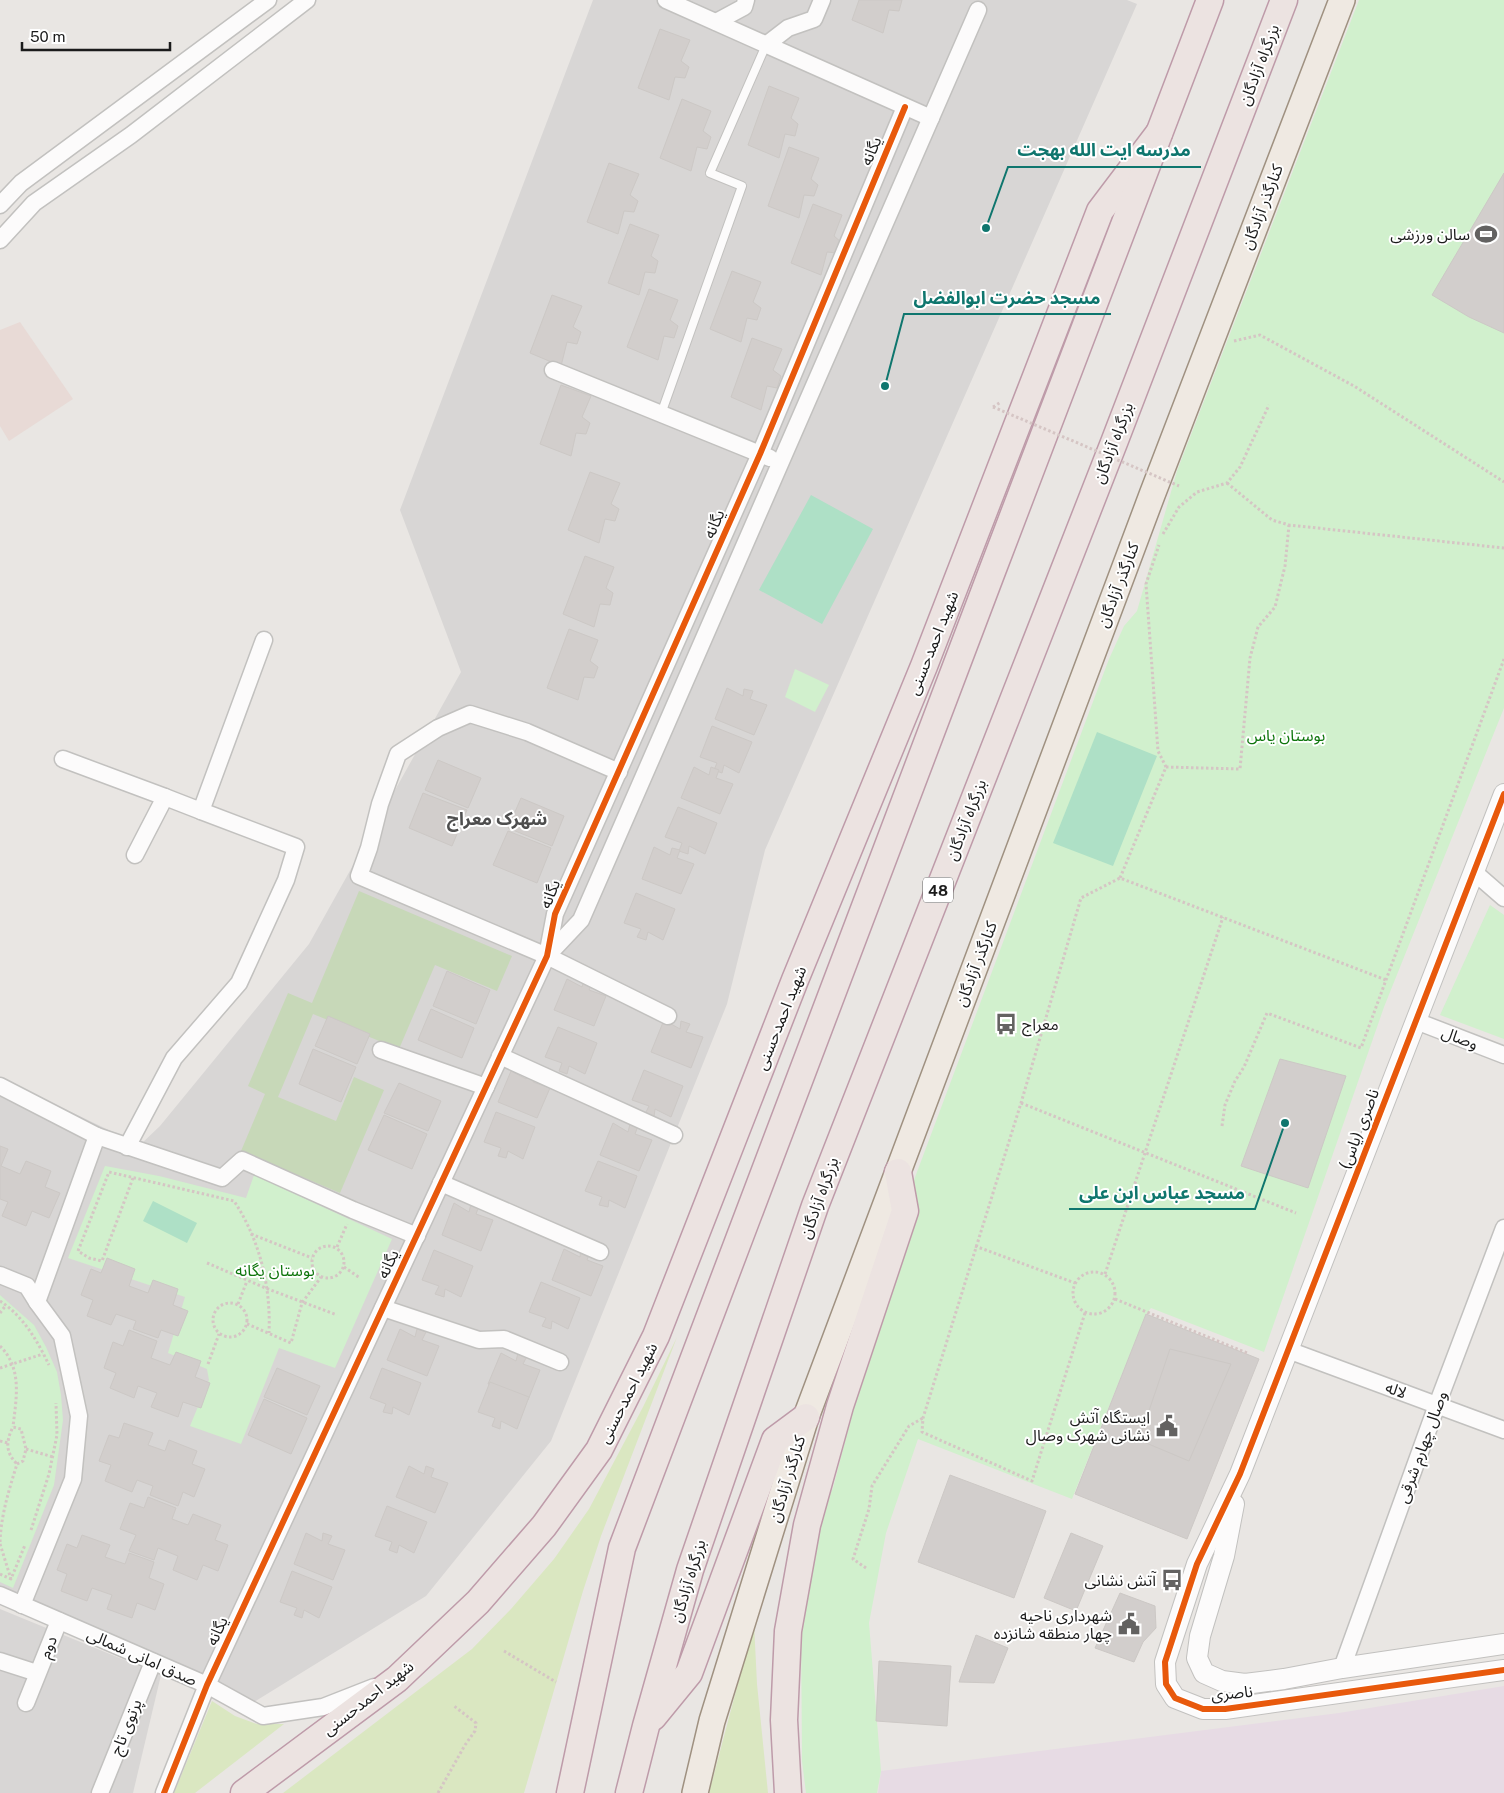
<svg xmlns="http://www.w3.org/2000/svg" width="1504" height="1793" viewBox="0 0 1504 1793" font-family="'Public Sans','Noto Sans Arabic',sans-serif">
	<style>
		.residential { fill: #d8d6d5 }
		.industrial { fill: #e7dbe4 }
		.military { fill: #e8dad6 }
		.grass { fill: #dae7c1 }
		.forest { fill: #c7d8b8 }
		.park { fill: #d1f0cd }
		.pitch { fill: #aee0c6 }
		.building { fill: #d2cecc; stroke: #ccc8c5 }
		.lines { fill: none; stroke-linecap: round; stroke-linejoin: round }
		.service-casing { stroke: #c2c1bf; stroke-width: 10 }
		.minor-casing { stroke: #c2c1bf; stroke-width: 19 }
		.tertiary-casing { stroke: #c2c1bf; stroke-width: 22 }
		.primary-casing { stroke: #9f9181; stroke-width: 28 }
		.trunk-casing { stroke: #be9ba9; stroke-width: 29 }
		.path { stroke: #d5c5c4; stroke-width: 3; stroke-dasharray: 2.5 2.5; stroke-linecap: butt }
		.service { stroke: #fcfbfb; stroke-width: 8 }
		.minor { stroke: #fcfbfb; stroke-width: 16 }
		.tertiary { stroke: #fcfbfb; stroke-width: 20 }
		.primary { stroke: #efe9e2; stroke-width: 25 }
		.trunk { stroke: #ece3e1; stroke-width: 26 }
		.path-bridge { stroke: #d5c5c4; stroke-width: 3; stroke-dasharray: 2.5 2.5; stroke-linecap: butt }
		.cycleway-casing { stroke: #fff; stroke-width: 9 }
		.cycleway { stroke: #e8590c; stroke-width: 6 }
		.labels { text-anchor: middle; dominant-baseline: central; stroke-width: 4; stroke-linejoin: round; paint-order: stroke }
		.shield { fill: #fff; stroke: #5f5f5f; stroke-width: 1 }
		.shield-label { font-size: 15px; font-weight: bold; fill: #1b1b1b }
		.street-label { font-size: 16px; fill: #1b1b1b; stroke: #fff }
		.poi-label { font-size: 16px; fill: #1b1b1b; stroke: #fff; text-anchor: end }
		.park-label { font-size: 16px; fill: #0e750c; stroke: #fff }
		.neighbourhood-label { font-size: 18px; font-weight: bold; fill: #4e4e4e; stroke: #fff }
		.leader { fill: none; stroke: #0f766e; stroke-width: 2 }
		.callout-dot { fill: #0f766e; stroke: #fff; stroke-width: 2 }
		.callout-label { font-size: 18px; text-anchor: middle; font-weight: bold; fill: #0f766e; stroke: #fff; stroke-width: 4; stroke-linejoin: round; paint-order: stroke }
	</style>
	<rect width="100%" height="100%" fill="#e9e6e3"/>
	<!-- residential -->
	<g class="residential">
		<polygon points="593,0 1127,0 1137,4 765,850 727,1004 551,1441 426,1596 254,1702 0,1590 0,1078 140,1145 160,1126 309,944 461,672 400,510"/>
		<polygon points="0,1609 161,1675 133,1793 0,1793"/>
	</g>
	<!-- industrial -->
	<polygon class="industrial" points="1504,1686 1504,1793 878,1793 881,1771 1339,1713"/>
	<!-- military -->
	<polygon class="military" points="20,322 73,399 9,441 0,426 0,330"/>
	<!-- grass -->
	<g class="grass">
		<polygon points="677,1337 601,1536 583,1591 524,1793 283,1793 472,1649 511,1609 554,1559 589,1509 643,1407"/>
		<polygon points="754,1623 757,1684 768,1793 709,1793"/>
		<polygon points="212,1701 235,1716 257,1724 284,1724 195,1793 174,1793"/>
	</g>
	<!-- forest -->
	<polygon class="forest" points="359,891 512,956 497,991 435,965 399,1049 313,1014 278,1097 336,1121 354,1077 384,1090 340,1193 241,1151 265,1094 248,1086 288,993 312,1003"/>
	<!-- park -->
	<g class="park">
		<polygon points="1359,0 1504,0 1504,708 1384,1007 1264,1352 1151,1308 1146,1314 1072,1499 918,1439 886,1533 869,1623 881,1771 877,1793 806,1793 802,1761 801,1619 812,1529 833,1488 851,1418 851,1377 911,1188 1109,659 1124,626 1137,611 1177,471"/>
		<polygon points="795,669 829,685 815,712 785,697"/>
		<polygon points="1490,905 1504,915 1504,1039 1440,1015"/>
		<polygon points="105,1166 159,1176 246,1198 254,1175 392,1239 335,1368 279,1348 241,1444 190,1426 209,1380 207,1369 168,1353 185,1297 68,1258"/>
		<polygon points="0,1295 34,1325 46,1347 57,1372 61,1395 63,1420 54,1485 13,1588 0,1582"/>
	</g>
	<!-- pitch -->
	<g class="pitch">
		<polygon points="811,495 873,529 822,624 759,590"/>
		<polygon points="1097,732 1157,756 1113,866 1053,843"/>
		<polygon points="153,1201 197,1223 187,1243 143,1221"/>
	</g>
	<!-- building -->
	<g class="building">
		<polygon points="859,0 902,0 899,11 889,10 883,33 852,20"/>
		<polygon points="660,29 690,40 681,61 689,67 685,78 675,77 669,100 638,88"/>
		<polygon points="769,86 799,98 791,118 798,124 795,136 785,134 779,158 748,145"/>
		<polygon points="682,99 711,111 703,131 711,137 707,149 697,147 691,171 660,158"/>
		<polygon points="789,147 819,158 811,179 818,185 814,196 804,195 799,218 768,206"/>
		<polygon points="609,163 639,174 630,195 638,201 634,212 624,211 618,234 587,222"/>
		<polygon points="1504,173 1504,333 1469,317 1432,295"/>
		<polygon points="813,204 842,215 834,236 841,242 837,253 827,252 821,275 791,263"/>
		<polygon points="630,224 659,235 651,256 658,261 655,273 645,272 639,295 608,283"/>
		<polygon points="732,271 761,282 753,302 761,308 757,320 747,318 741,342 710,329"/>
		<polygon points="649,289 678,300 670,320 678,326 674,338 664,336 658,360 627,347"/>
		<polygon points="552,295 582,306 573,327 581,332 577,344 567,342 561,366 530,353"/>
		<polygon points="752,338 782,349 773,370 781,376 777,388 767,386 761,410 731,397"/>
		<polygon points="561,385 591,396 582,417 590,423 586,434 576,433 571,456 540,444"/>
		<polygon points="590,472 620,483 611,504 619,509 615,521 605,519 599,543 568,530"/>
		<polygon points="585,556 614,567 606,588 613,593 610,605 600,604 594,627 563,614"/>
		<polygon points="569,629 598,640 590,661 598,667 594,678 584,677 578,700 547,688"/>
		<polygon points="727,688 743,696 744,689 753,691 750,699 767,705 754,735 715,719"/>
		<polygon points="712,726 752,742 739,773 724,765 722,773 714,770 717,763 700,757"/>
		<polygon points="438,760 481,778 468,808 425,790"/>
		<polygon points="694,767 709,775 711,767 719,770 716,778 733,784 720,814 681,798"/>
		<polygon points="423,793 467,810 452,846 409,828"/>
		<polygon points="521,798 564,816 552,846 508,828"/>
		<polygon points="678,807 717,823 705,854 689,846 688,854 679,851 682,843 665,837"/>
		<polygon points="508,831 551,848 537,883 493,865"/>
		<polygon points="654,847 670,855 672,848 680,850 677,858 694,864 681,894 642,879"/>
		<polygon points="636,893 675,909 663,940 648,932 646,940 637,937 641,929 624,923"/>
		<polygon points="447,971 490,990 476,1024 433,1006"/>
		<polygon points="567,979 582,987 584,979 593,982 589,990 606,996 594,1026 554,1010"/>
		<polygon points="431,1009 474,1028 462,1058 418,1040"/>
		<polygon points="328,1016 370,1034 357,1064 315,1046"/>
		<polygon points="664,1020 680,1029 681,1021 690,1024 686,1032 703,1037 691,1068 651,1052"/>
		<polygon points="558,1027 597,1043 585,1074 569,1066 567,1074 559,1071 562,1063 545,1057"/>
		<polygon points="313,1049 356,1067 341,1102 299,1084"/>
		<polygon points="1280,1059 1346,1076 1308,1188 1241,1166"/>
		<polygon points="644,1070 683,1086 671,1117 655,1109 654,1117 645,1114 649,1106 632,1100"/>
		<polygon points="511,1071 526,1079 528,1071 536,1074 533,1082 550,1088 537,1118 498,1102"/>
		<polygon points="399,1083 441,1101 428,1131 384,1113"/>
		<polygon points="496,1112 535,1127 523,1159 508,1151 506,1158 498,1156 501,1148 484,1142"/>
		<polygon points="384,1115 427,1134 412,1169 368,1150"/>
		<polygon points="613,1123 628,1132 630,1124 638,1126 635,1134 652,1140 639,1171 600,1155"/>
		<polygon points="0,1146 8,1149 1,1166 20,1174 26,1161 51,1171 45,1187 60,1193 49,1218 32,1211 26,1226 2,1216 8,1202 0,1199"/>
		<polygon points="598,1161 637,1176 625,1208 609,1200 608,1207 599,1205 602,1197 585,1191"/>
		<polygon points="454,1203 469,1212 471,1204 479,1206 476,1214 493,1220 481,1251 442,1235"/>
		<polygon points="564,1249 580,1257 581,1249 590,1252 587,1260 603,1266 591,1296 552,1280"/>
		<polygon points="434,1250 473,1266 461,1297 445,1289 444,1297 435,1294 439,1286 422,1280"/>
		<polygon points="107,1258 135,1269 129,1286 148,1293 153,1280 178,1289 173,1305 188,1311 178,1336 161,1330 158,1338 133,1329 136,1321 116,1314 111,1325 87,1316 93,1300 81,1295 91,1269 101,1273"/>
		<polygon points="541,1282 580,1298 568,1329 552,1321 551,1329 542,1326 546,1318 529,1312"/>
		<polygon points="1146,1314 1259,1359 1187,1539 1075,1494"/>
		<polygon points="400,1329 415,1337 417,1329 426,1332 422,1340 439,1346 427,1376 387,1360"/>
		<polygon points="129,1330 157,1341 151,1358 170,1365 176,1352 201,1361 195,1377 210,1383 201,1408 183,1402 178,1417 151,1407 157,1393 138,1386 134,1398 110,1388 116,1373 104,1368 113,1342 123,1346"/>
		<polygon points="1170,1349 1231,1364 1189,1461 1139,1440"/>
		<polygon points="501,1353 516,1361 518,1353 527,1356 523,1364 540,1370 528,1400 488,1384"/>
		<polygon points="277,1368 320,1386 307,1415 264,1397"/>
		<polygon points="382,1368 421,1383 409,1415 393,1407 392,1414 383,1412 386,1404 370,1398"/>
		<polygon points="490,1382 529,1397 517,1429 501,1421 500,1429 492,1426 495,1418 478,1412"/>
		<polygon points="264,1399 307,1418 291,1454 248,1435"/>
		<polygon points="124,1423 153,1433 148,1445 165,1451 169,1440 197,1451 192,1464 205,1469 194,1497 183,1492 178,1506 150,1495 153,1486 137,1480 132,1492 105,1481 111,1465 99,1461 109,1435 119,1438"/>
		<polygon points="409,1466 424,1474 426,1466 434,1469 431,1477 448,1483 435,1513 396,1497"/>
		<polygon points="950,1475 1046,1511 1014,1598 918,1562"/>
		<polygon points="148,1497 176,1508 172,1519 188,1525 193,1514 221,1525 215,1540 228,1545 218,1571 203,1565 197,1580 173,1570 178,1556 158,1548 154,1560 129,1551 136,1535 120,1529 130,1503 144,1508"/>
		<polygon points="387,1506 427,1522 414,1553 399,1545 397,1553 389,1550 392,1542 375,1536"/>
		<polygon points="306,1533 322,1541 323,1533 332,1536 328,1544 345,1550 333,1580 294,1564"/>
		<polygon points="1071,1533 1103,1546 1076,1611 1044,1598"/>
		<polygon points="82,1535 110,1545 105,1557 125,1564 129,1553 154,1562 149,1578 164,1584 155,1610 137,1603 132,1618 107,1609 112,1595 92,1588 87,1601 61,1591 67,1574 57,1570 67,1544 77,1548"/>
		<polygon points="292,1571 332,1587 319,1618 304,1610 302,1618 294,1615 297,1608 280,1602"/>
		<polygon points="1120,1593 1155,1606 1156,1628 1143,1642 1134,1662 1095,1648"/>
		<polygon points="976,1635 1008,1648 994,1683 959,1682"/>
		<polygon points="879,1661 951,1666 947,1726 876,1721"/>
	</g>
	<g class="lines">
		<!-- service casing -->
		<g class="service-casing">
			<polyline id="service" points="661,414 742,186 710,173 766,45"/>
		</g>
		<!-- minor casing -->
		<g class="minor-casing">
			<g id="minor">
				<polyline points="666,0 931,118"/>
				<polyline points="716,22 744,7 746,0"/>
				<polyline points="766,45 788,28 814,19 822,0"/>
				<polyline points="0,205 21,183 268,0"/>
				<polyline points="0,240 34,203 131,135 307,0"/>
				<polyline points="553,370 770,458"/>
				<polyline points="63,759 165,797 135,855"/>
				<polyline points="619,772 527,732 470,714 438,728 398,754 380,804 369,848 359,876 547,956 668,1016"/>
				<polyline points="165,797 201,811 264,640"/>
				<polyline points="1474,872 1504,898"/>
				<polyline points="547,956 581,920 978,10"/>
				<polyline points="1416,1021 1504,1055"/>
				<polyline points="381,1050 486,1087"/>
				<polyline points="500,1056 674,1135"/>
				<polyline points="0,1086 97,1136 222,1178 242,1160 353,1210 417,1236"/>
				<polyline points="127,1147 174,1058 239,983 286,880 296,847 201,811"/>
				<polyline points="441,1183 600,1252"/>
				<polyline points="0,1275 27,1286 37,1302 62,1336 79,1416 73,1479 22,1605"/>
				<polyline points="37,1302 97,1136"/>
				<polyline points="383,1308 479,1340 504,1339 560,1362"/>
				<polyline points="1288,1350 1504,1430"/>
				<polyline points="0,1595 207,1685 263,1716 323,1707 374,1687"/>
				<polyline points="0,1661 37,1673"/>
				<polyline points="1342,1668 1437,1405 1504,1228"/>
				<polyline points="26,1703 59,1621"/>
				<polyline points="100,1793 153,1662"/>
				<polyline points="164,1793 207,1685 547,956 555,914 760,454 905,107"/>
			</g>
		</g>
		<!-- tertiary casing -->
		<g class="tertiary-casing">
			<g id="tertiary">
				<polyline points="1504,794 1240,1474 1197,1564 1165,1662 1166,1684 1175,1698 1203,1709 1225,1709 1504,1670"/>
				<polyline points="1234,1504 1224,1556 1200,1636 1197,1658 1204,1673 1222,1681 1245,1684 1284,1679 1342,1668 1504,1644"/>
			</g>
		</g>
		<!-- primary casing -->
		<g class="primary-casing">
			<polyline id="primary" points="695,1793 712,1721 806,1417 1152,495 1342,0"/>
		</g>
		<!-- trunk casing -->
		<g class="trunk-casing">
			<g id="trunk">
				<polyline points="653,1717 689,1673 775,1440 806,1417"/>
				<polyline points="244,1793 397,1679 478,1602 544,1526 599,1450 656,1336 795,980 924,666 1100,211 1159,133"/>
				<polyline points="570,1793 622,1548 991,574 1210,0"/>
				<polyline points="629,1793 646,1726 690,1570 815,1206 1115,440 1284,0"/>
				<polyline points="788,1793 784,1720 788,1631 807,1525 840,1406 905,1211 898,1172"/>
			</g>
		</g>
		<!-- path -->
		<g class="path">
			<polyline points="1234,341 1260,335 1354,386 1504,482"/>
			<polyline points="993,407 1001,402"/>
			<polyline points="1227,483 1272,520 1289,525 1504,548"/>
			<polyline points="1163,534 1179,507 1197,492 1227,483 1240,467 1269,405"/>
			<polyline points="1166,767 1240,769 1250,658 1258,627 1275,607 1285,566 1289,525"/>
			<polyline points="1120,878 1166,767 1158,751 1146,584 1159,545"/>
			<polyline points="1021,1103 1296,1213"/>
			<polyline points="1222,1126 1225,1105 1235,1081 1244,1067 1267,1013 1361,1048 1504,659"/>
			<path d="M133,1178L102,1261L89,1258L78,1251L109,1172L234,1201C260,1240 271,1287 269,1333"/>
			<polyline points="251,1234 312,1258"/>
			<circle cx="328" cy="1262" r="16"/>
			<polyline points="975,1246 1075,1283"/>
			<polyline points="337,1247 347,1224"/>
			<polyline points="207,1263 268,1289 337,1315"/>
			<polyline points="344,1267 360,1278"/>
			<circle cx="1094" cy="1293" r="21"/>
			<polyline points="1105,1274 1223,917"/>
			<polyline points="1115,1299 1247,1353"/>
			<path d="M0,1301C23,1316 37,1340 49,1365"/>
			<circle cx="230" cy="1320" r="17"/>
			<polyline points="238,1304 247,1281"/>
			<polyline points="0,1313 6,1305"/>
			<polyline points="1085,1313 1032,1481 922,1432 923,1418 1021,1103 1081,898 1120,878 1386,980"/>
			<polyline points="247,1324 291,1343 302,1303 321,1277"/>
			<path d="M0,1346C23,1369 16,1399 13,1427"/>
			<polyline points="208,1364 219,1334"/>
			<polyline points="0,1368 43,1354"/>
			<polyline points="0,1441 8,1443"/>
			<polyline points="26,1449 53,1457"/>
			<polyline points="31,1530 49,1474 57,1435 56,1403"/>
			<path d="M0,1542C1,1515 9,1490 17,1464L23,1461L26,1449L21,1429L13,1427C6,1441 5,1452 17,1464"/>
			<polyline points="0,1544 11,1579"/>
			<polyline points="866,1568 853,1559 869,1509 872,1486 909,1426 923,1418"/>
			<polyline points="0,1574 11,1579 25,1545"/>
			<polyline points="504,1651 556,1682"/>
			<polyline points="438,1793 465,1745 475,1731 476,1723 454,1706"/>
		</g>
		<!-- service -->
		<use href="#service" class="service"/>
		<!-- minor -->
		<use href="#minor" class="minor"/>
		<!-- tertiary -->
		<use href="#tertiary" class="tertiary"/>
		<!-- primary -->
		<use href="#primary" class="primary"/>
		<!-- trunk -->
		<use href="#trunk" class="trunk"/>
		<!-- path-bridge -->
		<polyline class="path-bridge" points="993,407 1179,486"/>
		<!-- cycleway casing -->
		<g class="cycleway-casing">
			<g id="cycleway">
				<polyline points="1504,794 1240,1474 1197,1564 1165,1662 1166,1684 1175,1698 1203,1709 1225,1709 1504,1670"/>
				<polyline points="164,1793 207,1685 547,956 555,914 760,454 905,107"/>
			</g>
		</g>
		<!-- cycleway -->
		<use href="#cycleway" class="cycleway"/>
	</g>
	<!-- icons -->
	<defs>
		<g id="stadium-bare" transform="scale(1.725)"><path d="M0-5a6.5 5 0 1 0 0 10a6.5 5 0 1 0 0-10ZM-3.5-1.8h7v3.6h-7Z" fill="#636261" stroke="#fff" stroke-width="2.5" paint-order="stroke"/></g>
		<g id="bus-bare" transform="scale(1.725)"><path d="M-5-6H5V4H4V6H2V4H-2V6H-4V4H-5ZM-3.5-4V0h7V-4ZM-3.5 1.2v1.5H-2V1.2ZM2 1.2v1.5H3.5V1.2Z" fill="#636261" stroke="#fff" stroke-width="2.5" paint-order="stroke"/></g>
		<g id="civic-bare" transform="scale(1.725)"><path d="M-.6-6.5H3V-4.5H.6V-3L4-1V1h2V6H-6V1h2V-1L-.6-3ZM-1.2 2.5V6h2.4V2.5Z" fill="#636261" stroke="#fff" stroke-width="2.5" paint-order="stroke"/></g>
	</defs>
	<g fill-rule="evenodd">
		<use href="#stadium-bare" x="1486" y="234"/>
		<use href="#bus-bare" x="1006" y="1024"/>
		<use href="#civic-bare" x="1167" y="1426"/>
		<use href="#bus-bare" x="1172" y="1580"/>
		<use href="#civic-bare" x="1129" y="1624"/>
	</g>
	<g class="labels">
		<!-- shield labels -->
		<rect class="shield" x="923" y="877.5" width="30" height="25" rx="4"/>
		<g class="shield-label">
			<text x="938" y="890">48</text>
		</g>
		<!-- street labels -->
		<g class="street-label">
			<text transform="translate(1259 65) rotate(-69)">بزرگراه آزادگان</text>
			<text transform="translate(871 151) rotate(-67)">یگانه</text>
			<text transform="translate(1262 207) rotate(-69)">کنارگذر آزادگان</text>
			<text transform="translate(1113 443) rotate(-69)">بزرگراه آزادگان</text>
			<text transform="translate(714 524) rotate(-66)">یگانه</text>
			<text transform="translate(1118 585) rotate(-69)">کنارگذر آزادگان</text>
			<text transform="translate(933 643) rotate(-68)">شهید احمدحسنی</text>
			<text transform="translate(966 820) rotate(-69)">بزرگراه آزادگان</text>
			<text transform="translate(550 894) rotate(-68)">یگانه</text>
			<text transform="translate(976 964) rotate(-69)">کنارگذر آزادگان</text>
			<text transform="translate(781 1018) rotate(-68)">شهید احمدحسنی</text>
			<text transform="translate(1460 1038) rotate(21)">وصال</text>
			<text transform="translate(1359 1129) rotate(-69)">ناصری (یاس)</text>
			<text transform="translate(819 1198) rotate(-70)">بزرگراه آزادگان</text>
			<text transform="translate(388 1264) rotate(-65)">یگانه</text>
			<text transform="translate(1396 1390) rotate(20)">لاله</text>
			<text transform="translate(628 1393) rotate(-63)">شهید احمدحسنی</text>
			<text transform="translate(1422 1447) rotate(-70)">وصال چهارم شرقی</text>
			<text transform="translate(787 1479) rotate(-73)">کنارگذر آزادگان</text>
			<text transform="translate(688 1581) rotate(-73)">بزرگراه آزادگان</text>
			<text transform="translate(217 1631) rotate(-65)">یگانه</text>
			<text transform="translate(48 1647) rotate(-68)">دوم</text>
			<text transform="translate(142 1657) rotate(24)">صدق امانی شمالی</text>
			<text transform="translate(1232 1693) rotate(-5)">ناصری</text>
			<text transform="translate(368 1698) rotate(-38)">شهید احمدحسنی</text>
			<text transform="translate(126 1727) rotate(-68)">پرتوی تاج</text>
		</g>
		<!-- poi labels -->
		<g class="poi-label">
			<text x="1470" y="234">سالن ورزشی</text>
			<text x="1022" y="1024" text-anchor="start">معراج</text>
			<text x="1150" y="1417">ایستگاه آتش<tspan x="1150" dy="18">نشانی شهرک وصال</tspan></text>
			<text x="1156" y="1580">آتش نشانی</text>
			<text x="1112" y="1615">شهرداری ناحیه<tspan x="1112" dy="18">چهار منطقه شانزده</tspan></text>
		</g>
		<!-- park labels -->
		<g class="park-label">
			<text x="1286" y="735">بوستان یاس</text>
			<text x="275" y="1270">بوستان یگانه</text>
		</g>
		<!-- neighbourhood labels -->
		<g class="neighbourhood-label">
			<text x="497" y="818">شهرک معراج</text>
		</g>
	</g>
	<!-- callouts -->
	<path class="leader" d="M986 228L1008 167H1201M885 386L904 314H1111M1285 1123L1255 1209H1069"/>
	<g class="callout-dot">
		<circle cx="986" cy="228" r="5"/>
		<circle cx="885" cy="386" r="5"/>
		<circle cx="1285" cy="1123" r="5"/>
	</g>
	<g class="callout-label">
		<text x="1104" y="156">مدرسه ایت الله بهجت</text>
		<text x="1007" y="304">مسجد حضرت ابوالفضل</text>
		<text x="1162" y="1199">مسجد عباس ابن علی</text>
	</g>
	<!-- scale -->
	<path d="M22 42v8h148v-8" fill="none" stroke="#1b1b1b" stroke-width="2.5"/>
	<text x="30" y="42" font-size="15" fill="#1b1b1b" stroke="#ffffff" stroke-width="4" paint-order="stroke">50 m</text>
</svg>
